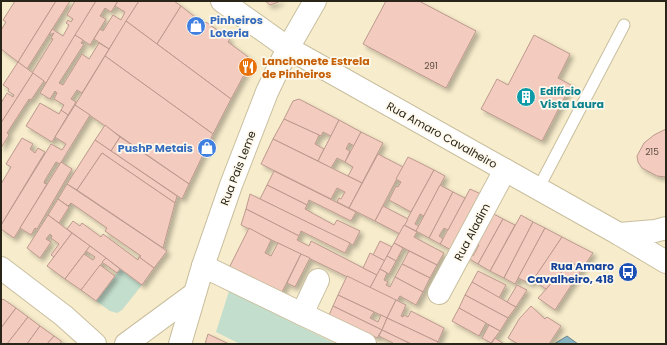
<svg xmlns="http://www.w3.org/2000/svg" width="667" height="345" viewBox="0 0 667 345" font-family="Poppins,sans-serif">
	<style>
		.green { fill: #c3decd }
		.water { fill: #89b4c1; stroke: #6c898f }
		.building { fill: #f4cbbf; stroke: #bc998e; filter: url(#shadow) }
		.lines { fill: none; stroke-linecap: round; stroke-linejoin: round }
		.service-casing { stroke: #c9bf9f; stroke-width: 13 }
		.minor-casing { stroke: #c9bf9f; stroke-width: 24 }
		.secondary-casing { stroke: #c9bf9f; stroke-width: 24 }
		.service { stroke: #fff; stroke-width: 11 }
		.minor { stroke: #fff; stroke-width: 22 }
		.secondary { stroke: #fff; stroke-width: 22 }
		.labels { text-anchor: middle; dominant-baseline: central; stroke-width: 3.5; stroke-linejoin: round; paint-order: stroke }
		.number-label { font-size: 9px; fill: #5c4e42 }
		.shop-label { font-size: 11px; font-weight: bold; fill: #366cbe; stroke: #fef9ec; text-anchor: start }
		.food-label { font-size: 11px; font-weight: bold; fill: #c56008; stroke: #fef9ec; text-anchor: start }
		.culture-label { font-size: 11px; font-weight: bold; fill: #0d838f; stroke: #fef9ec; text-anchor: start }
		.street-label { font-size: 11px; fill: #292519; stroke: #fef9ec }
		.transit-label { font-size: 11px; font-weight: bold; fill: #164399; stroke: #fef9ec; text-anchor: end }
	</style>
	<defs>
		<filter id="shadow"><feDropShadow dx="3.5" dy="3.5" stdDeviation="2" flood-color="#0004"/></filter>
	</defs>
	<rect width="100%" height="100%" fill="#f7eccb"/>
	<!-- green -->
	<g class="green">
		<polygon points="120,269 142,285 122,310 117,313 110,311 96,301"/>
		<polygon points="229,291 336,344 240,344 216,332"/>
	</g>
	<!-- water -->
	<polygon class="water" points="567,336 578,344 554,344"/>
	<!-- building -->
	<g class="building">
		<polygon points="15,1 56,1 18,62 1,49 1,30 6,22 3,20"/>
		<polygon points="56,1 70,1 27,69 18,62"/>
		<polygon points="75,1 96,1 46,83 32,73 53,39 51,38 54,33 49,35 52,29 63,36 69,25 66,23 68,20 71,22 73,19 67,15"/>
		<polygon points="96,1 118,1 111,12 105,8 100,16 106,19 90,45 75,35"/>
		<polygon points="118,1 139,1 109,49 94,39 100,29 103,31 113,15 121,20 125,12 115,6"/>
		<polygon points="139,1 174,1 181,6 157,44 126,21"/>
		<polygon points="265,1 281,1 270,5"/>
		<polygon points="386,1 419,1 476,31 446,88 363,44"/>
		<polygon points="181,6 204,24 206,22 230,39 228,42 247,56 250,59 250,64 231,99 157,44"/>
		<polygon points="126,21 231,99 213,134 105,56"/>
		<polygon points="75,35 83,40 81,43 84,44 59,83 63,85 82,54 89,59 99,43 109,49 82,93 77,90 71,99 76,102 68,115 61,110 64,105 54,99 57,93 55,91 50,99 40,93"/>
		<polygon points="534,35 570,54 558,78 571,85 542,141 481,109 497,79 508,85"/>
		<polygon points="105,56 213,134 189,184 75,105"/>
		<polygon points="18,62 33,73 1,123 1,103 7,93 13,97 14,95 8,91 9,89 3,85"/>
		<polygon points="33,73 44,81 31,100 29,99 7,133 9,135 1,148 1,123"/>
		<polygon points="299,99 339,120 331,136 323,132 321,136 284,119 293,101"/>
		<polygon points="40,103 59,114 61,110 68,115 52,142 26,126"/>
		<polygon points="75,105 90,115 60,164 56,162 45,180 44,183 47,184 14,238 1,229 1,225 51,144 62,150 66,144 55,137"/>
		<polygon points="284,119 319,135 315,144 324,149 318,161 273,139"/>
		<polygon points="339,120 361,132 354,146 349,143 346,149 350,151 345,162 337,158 331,168 318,161"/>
		<polygon points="105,125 120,137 111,151 95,140"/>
		<polygon points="666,129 666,177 657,176 642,168 638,162 637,156 644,143 654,135"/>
		<polygon points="361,132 383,143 362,183 348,176 353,167 345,162"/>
		<polygon points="120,137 189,184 182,199 111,151"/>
		<polygon points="22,138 33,144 30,149 35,153 38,148 45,152 1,225 1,184 11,167 6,164"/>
		<polygon points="273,139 362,183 349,208 337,202 339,198 341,199 345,192 337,188 331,199 261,164"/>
		<polygon points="95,140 177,196 175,203 102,153 77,190 67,184"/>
		<polygon points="102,153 175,203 163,248 77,190"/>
		<polygon points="378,154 403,167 375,221 349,208"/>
		<polygon points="408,157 434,170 411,212 389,200 396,186 398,187 401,182 396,179"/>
		<polygon points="61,162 72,169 37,229 35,228 31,235 20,228"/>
		<polygon points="434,170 445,176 424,216 420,214 415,224 419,226 416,231 404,225"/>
		<polygon points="274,171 356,212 351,221 309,200 307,205 267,185"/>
		<polygon points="67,184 167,251 154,268 139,257 141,256 105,231 107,228 71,203 68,206 58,199"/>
		<polygon points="267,185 307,205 305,209 334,225 337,220 360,231 353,245 260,199"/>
		<polygon points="440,185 453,192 429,238 416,231"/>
		<polygon points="470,189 483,195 453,251 440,244"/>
		<polygon points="453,192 465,198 448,230 444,228 439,236 443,239 440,244 429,238"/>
		<polygon points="250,194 350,243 345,253 301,231 299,236 246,209"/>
		<polygon points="58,199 69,207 59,223 48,215"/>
		<polygon points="383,206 408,219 400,234 375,221"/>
		<polygon points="246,209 299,236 297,240 309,246 311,241 377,275 370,288 241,225"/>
		<polygon points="490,212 503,219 478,264 466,257 468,253 473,256 479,245 474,242"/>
		<polygon points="48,215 72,233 54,257 51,255 59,244 51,238 52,236 50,234 46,239 51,242 40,258 27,248"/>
		<polygon points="521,215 533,222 504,278 490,271"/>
		<polygon points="503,219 515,225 490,271 478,264"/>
		<polygon points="73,221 80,226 82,223 101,237 103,234 138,260 139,257 154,268 142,285 67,229"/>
		<polygon points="533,222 545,228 515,284 504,278"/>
		<polygon points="404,225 417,232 414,237 444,253 437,265 394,243"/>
		<polygon points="249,228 271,240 265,253 271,256 278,243 301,254 280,296 228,270"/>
		<polygon points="545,228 562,237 531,284 518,278"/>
		<polygon points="72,233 90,246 65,279 47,266"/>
		<polygon points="562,237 593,253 582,269 571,262 546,289 533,280"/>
		<polygon points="380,241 392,247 385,261 373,255"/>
		<polygon points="394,243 403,248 396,261 387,256"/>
		<polygon points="90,246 106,258 81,290 65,279 84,254 93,260 95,257 86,251"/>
		<polygon points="409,251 437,265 430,278 402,264"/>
		<polygon points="370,253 385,261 377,275 363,268"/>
		<polygon points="301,254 310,258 295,287 287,283"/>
		<polygon points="387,256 396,261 389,274 380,269"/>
		<polygon points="106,258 120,269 117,273 102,262"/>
		<polygon points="571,262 582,269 555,310 538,298"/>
		<polygon points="402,264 430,278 423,292 395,277"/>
		<polygon points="100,265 115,276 96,301 81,290"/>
		<polygon points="380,269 387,273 384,280 388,282 386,285 390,287 395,277 423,292 416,305 400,296 397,301 370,288"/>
		<polygon points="478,271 506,285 499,298 472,282"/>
		<polygon points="347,276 396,300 387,318 338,295"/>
		<polygon points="472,282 516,307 508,318 465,295"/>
		<polygon points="517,285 527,290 516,307 507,302"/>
		<polygon points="338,295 374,312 370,318 378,322 381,315 387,318 382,330 333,306"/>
		<polygon points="465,295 508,318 500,331 459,308"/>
		<polygon points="3,299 16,308 1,328 1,301"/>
		<polygon points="396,300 406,305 401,316 403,317 404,315 408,317 411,311 444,328 438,342 387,318"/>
		<polygon points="333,306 382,330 377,338 371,335 327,320"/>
		<polygon points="531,306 545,319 547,317 561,326 549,344 518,344 508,338 519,319"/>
		<polygon points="16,308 28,317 7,344 1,344 1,328"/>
		<polygon points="459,308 486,323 479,336 452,321"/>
		<polygon points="28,317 40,326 27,344 7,344"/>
		<polygon points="387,318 438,342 437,344 411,344 382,330"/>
		<polygon points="489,325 500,331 491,343 482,338"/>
		<polygon points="40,326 54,336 47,344 27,344"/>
		<polygon points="382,330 411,344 392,344 393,343 379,336"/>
		<polygon points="208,334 229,344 205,344"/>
		<polygon points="54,336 61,341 61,344 47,344"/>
		<polygon points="495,338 504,344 491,344"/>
	</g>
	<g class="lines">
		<!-- service casing -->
		<g class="service-casing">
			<polyline id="service" points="538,189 624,25"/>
		</g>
		<!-- minor casing -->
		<g class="minor-casing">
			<g id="minor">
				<polyline points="222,1 288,48 619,234 666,262"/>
				<polyline points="619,234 655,231 666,228"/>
				<polyline points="203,266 302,314"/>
				<polyline points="1,268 64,316 95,344"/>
				<polyline points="318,280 302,314 365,344"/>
				<polyline points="439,293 505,170"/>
				<polyline points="126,344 194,294"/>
			</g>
		</g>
		<!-- secondary casing -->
		<g class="secondary-casing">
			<polyline id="secondary" points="180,344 203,266 231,185 267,92 288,48 315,1"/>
		</g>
		<!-- service -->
		<use href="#service" class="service"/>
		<!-- minor -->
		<use href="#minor" class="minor"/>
		<!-- secondary -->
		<use href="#secondary" class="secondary"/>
	</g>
	<!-- icons -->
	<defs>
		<g id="shop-disc" transform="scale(1)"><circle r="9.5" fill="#3f7fe0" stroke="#fef9ec"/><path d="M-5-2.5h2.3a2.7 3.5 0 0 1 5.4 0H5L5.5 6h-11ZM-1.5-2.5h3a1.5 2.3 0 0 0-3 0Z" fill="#fff"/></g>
		<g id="restaurant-disc" transform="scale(1)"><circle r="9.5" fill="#e8710a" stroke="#fef9ec"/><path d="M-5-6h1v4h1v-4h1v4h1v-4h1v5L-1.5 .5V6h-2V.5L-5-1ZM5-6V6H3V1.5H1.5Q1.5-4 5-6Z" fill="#fff"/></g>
		<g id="building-disc" transform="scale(1)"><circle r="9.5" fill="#0f9aa8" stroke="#fef9ec"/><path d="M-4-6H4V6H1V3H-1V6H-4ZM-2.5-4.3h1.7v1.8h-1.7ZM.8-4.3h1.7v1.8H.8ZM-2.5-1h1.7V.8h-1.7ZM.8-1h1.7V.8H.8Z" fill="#fff"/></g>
		<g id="bus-disc" transform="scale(1)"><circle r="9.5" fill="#1a4fb4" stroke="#fef9ec"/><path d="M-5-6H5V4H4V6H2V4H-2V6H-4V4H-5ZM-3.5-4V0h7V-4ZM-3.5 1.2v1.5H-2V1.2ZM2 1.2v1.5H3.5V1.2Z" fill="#fff"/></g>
	</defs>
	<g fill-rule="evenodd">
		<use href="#shop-disc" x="196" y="26"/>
		<use href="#restaurant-disc" x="248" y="67"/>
		<use href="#building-disc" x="526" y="97"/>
		<use href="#shop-disc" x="207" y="148"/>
		<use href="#bus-disc" x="628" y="272"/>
	</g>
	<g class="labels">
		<!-- number labels -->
		<g class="number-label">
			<text x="431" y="66">291</text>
			<text x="652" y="152">215</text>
		</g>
		<!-- shop labels -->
		<g class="shop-label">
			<text x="210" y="20">Pinheiros<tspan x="210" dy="13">Loteria</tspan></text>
			<text x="193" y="148" text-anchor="end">PushP Metais</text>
		</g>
		<!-- food labels -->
		<g class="food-label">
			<text x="262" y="61">Lanchonete Estrela<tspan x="262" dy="13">de Pinheiros</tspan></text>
		</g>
		<!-- culture labels -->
		<g class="culture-label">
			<text x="540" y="91">Edifício<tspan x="540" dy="13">Vista Laura</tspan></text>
		</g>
		<!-- street labels -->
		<g class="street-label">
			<text transform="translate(442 135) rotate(29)">Rua Amaro Cavalheiro</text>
			<text transform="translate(238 168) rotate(-69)">Rua Pais Leme</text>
			<text transform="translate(472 232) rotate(-62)">Rua Aladim</text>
		</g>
		<!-- transit labels -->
		<g class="transit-label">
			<text x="614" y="266">Rua Amaro<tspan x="614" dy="13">Cavalheiro, 418</tspan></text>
		</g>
	</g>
	<!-- border -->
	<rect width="667" height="345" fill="none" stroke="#292519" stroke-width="4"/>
</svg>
